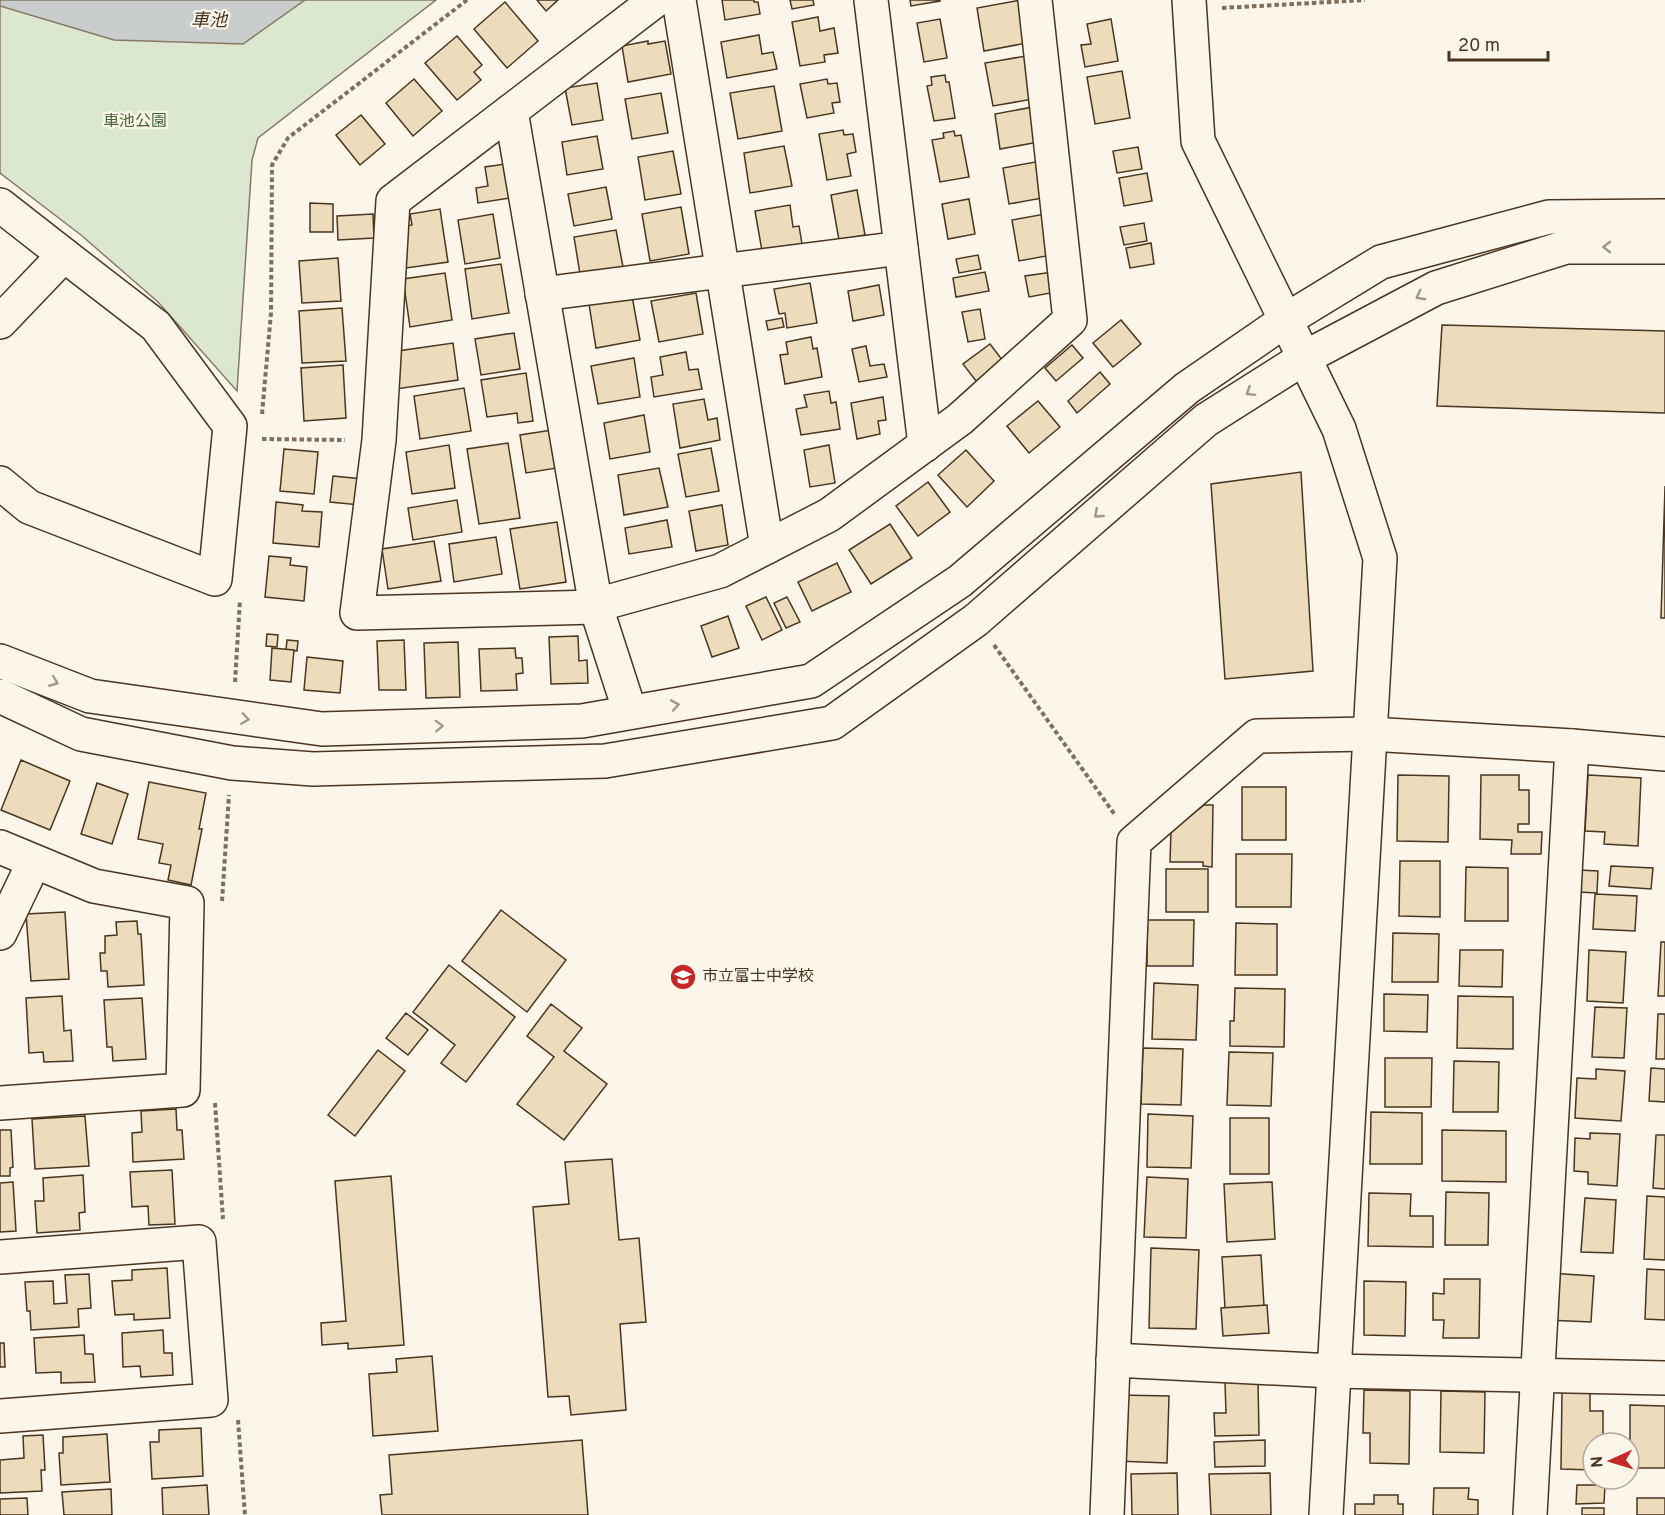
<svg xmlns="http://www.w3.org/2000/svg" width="1665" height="1515" viewBox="0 0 1665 1515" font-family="Overpass,'Noto Sans JP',sans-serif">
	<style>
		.green { fill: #dce7d0; stroke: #887966; stroke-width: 1.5 }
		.water { fill: #c9cecd; stroke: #887966; stroke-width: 1.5 }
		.building { fill: #ecdcbc; stroke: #4a3520; stroke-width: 1.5 }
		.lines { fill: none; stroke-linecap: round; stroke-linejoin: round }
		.minor-casing { stroke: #4a3520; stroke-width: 36 }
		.path { stroke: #7f6f5c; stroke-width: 4; stroke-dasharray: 4.5 3; stroke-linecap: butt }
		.minor { stroke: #fbf6e9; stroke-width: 33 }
		.oneway { stroke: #a29684 }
		.labels { text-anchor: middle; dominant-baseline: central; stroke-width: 4.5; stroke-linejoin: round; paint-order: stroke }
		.park-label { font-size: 16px; fill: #436837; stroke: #fbf6e9 }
		.poi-label { font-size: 16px; fill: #4a3520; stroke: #fbf6e9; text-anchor: start }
		.water-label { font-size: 18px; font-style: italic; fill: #4a3520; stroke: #fbf6e9 }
	</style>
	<rect width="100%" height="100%" fill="#fbf6e9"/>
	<!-- green -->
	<polygon class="green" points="0,0 436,0 258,138 252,160 237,391 158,302 81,235 0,173"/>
	<!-- water -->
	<polygon class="water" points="0,0 305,0 243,44 114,40 0,6"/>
	<!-- building -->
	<g class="building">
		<polygon points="537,0 558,0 546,11"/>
		<polygon points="722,0 754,0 754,2 758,2 760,14 725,20"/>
		<polygon points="790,0 813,0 814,5 792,9"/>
		<polygon points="910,0 940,0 940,1 911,6"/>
		<polygon points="1021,0 1032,42 984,51 977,8"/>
		<polygon points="505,2 538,41 507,68 474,29"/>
		<polygon points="818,17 820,31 834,28 838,53 824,55 825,62 800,66 792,22"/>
		<polygon points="940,19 947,58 924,62 917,23"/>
		<polygon points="1111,19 1118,61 1085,67 1081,45 1091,44 1087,24"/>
		<polygon points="759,35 762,54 773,52 777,69 727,78 721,42"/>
		<polygon points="457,36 482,65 474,72 481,80 457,100 425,63"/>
		<polygon points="648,41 648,44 665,41 671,74 628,82 622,46"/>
		<polygon points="1026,56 1033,99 993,106 985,63"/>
		<polygon points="1122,71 1130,118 1095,124 1087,77"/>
		<polygon points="945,75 946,82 949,82 955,118 934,121 927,86 932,85 931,77"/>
		<polygon points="414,79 442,111 413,136 386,103"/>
		<polygon points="827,79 828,84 837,83 840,102 832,103 834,113 807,118 800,84"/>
		<polygon points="597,83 603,120 572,125 565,88"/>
		<polygon points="774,86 782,131 738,139 730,93"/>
		<polygon points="661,93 668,133 632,139 625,99"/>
		<polygon points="1033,107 1039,142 1000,149 995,114"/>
		<polygon points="361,115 385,144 360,165 336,135"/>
		<polygon points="843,130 844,135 853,134 856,152 847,154 851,176 827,180 819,134"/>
		<polygon points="954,131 955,136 961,135 969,177 940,182 932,140 944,138 943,133"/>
		<polygon points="597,136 603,169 567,175 562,142"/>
		<polygon points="784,146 792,186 750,193 744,153"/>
		<polygon points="1138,147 1142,169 1117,173 1113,151"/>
		<polygon points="673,151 681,194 645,200 638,157"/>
		<polygon points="1041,161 1048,197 1009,204 1003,168"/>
		<polygon points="505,164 510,198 478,203 476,188 488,186 485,167"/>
		<polygon points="1147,173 1152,201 1124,206 1119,178"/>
		<polygon points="606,187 612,219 574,226 568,194"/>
		<polygon points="857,190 865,235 839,240 831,195"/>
		<polygon points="969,199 975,234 948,239 942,204"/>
		<polygon points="310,203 333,204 333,232 310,232"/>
		<polygon points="790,205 793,227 799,226 802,244 762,251 755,211"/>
		<polygon points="681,207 689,254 650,261 642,214"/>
		<polygon points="440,209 448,262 406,268 400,227 412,225 410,214"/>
		<polygon points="373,214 374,238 338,240 337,216"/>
		<polygon points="493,214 500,258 465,264 458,220"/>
		<polygon points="1045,214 1052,255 1019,261 1012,220"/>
		<polygon points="1144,223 1147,241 1124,245 1120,227"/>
		<polygon points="616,230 623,267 580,274 574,237"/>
		<polygon points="1151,243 1154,264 1130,268 1126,248"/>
		<polygon points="978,255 981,269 959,273 956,259"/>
		<polygon points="338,258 341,301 302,303 299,261"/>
		<polygon points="501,264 509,313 472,319 465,269"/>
		<polygon points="985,272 989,291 956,297 953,278"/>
		<polygon points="1053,272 1056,292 1029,297 1025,276"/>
		<polygon points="445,273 452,320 410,327 403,279"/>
		<polygon points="810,283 817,323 787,328 785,313 779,314 774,289"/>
		<polygon points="879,285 884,315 853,321 848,291"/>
		<polygon points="696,293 703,334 659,342 651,301"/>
		<polygon points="632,296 640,340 596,348 589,304"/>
		<polygon points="342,308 346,361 302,363 299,311"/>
		<polygon points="980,309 985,339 968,342 962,312"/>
		<polygon points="782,318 784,327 768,330 766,321"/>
		<polygon points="1121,320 1141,344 1113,367 1093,343"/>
		<polygon points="1442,325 1665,331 1665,413 1437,406"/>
		<polygon points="514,333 520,369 481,375 475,339"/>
		<polygon points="811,337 813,349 817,348 822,377 785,384 780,355 788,354 786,342"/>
		<polygon points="453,343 458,380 396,389 391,352"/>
		<polygon points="990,344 1003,361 976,381 963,364"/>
		<polygon points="1072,345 1083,358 1056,381 1045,368"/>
		<polygon points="866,346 870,366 884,364 887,377 859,382 852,349"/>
		<polygon points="686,352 689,370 698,369 702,389 654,397 651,377 663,375 660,357"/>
		<polygon points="634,358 640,397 598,404 591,366"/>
		<polygon points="343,365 346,418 304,421 301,368"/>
		<polygon points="1100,372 1110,384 1077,413 1068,401"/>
		<polygon points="526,373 533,421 518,423 517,413 487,417 481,380"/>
		<polygon points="464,388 471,431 420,439 414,396"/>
		<polygon points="829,391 831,403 836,402 840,429 801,435 796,409 807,407 804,395"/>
		<polygon points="883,397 886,420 878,421 880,434 857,439 851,403"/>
		<polygon points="704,399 708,420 717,418 720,440 680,448 673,404"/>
		<polygon points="1038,401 1060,427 1029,453 1007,426"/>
		<polygon points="644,415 650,452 610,459 604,423"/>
		<polygon points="552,430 557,468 526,473 520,435"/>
		<polygon points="508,443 520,518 479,524 467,449"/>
		<polygon points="449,445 455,488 412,494 406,452"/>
		<polygon points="829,445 835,483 810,487 804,450"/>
		<polygon points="711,448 719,491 686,497 678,454"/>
		<polygon points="284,449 318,452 314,494 280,491"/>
		<polygon points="966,450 994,481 967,507 938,475"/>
		<polygon points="659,468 668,507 624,515 618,475"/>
		<polygon points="1301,472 1313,671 1225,679 1211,484"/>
		<polygon points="333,476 363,479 360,505 330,502"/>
		<polygon points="928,482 950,512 918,536 896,506"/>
		<polygon points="1665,486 1665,618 1661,618"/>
		<polygon points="457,500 462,532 413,540 408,508"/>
		<polygon points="276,502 303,505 302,511 322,512 319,547 273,543"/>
		<polygon points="722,505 728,545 696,551 689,511"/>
		<polygon points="667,520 672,547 629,554 625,528"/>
		<polygon points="557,522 566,582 520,589 510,529"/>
		<polygon points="890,524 912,558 871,584 849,550"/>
		<polygon points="496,537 502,574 454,582 449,544"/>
		<polygon points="434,541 441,581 388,589 382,549"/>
		<polygon points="269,556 291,558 290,565 307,567 304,601 265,597"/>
		<polygon points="837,563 851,592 812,611 798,582"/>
		<polygon points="766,597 782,630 762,640 746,606"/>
		<polygon points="787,597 800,622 786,628 774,603"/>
		<polygon points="728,616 739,648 712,657 701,626"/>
		<polygon points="267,634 278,635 277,647 266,646"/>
		<polygon points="578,636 579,661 587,660 588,683 551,684 549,637"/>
		<polygon points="287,640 298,641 297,651 286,650"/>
		<polygon points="404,640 406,690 379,690 377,641"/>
		<polygon points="458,642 460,697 426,698 424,643"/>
		<polygon points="272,648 294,650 291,682 270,680"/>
		<polygon points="515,648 516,658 522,658 523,673 516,674 517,690 481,691 479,649"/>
		<polygon points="307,657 343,661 340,693 304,690"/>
		<polygon points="21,760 70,781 50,830 1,810"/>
		<polygon points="1398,775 1449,776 1448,842 1397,841"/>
		<polygon points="1481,775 1519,775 1519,790 1529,790 1529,824 1518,824 1518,832 1542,832 1541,854 1511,854 1512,840 1480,839"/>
		<polygon points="1588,775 1641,778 1638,846 1604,844 1605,832 1585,831"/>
		<polygon points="149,782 206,793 199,829 202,829 191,885 168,880 171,865 159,863 163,844 138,839"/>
		<polygon points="97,783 128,794 112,844 81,834"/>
		<rect x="1242" y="787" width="44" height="53"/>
		<polygon points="1204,805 1213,805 1212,867 1203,866 1203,862 1170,862 1171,831"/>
		<polygon points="1236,854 1292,854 1291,907 1236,907"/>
		<polygon points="1400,861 1440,861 1440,917 1399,916"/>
		<polygon points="1611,866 1653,868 1651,889 1609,886"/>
		<polygon points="1466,867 1508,868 1508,921 1465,921"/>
		<rect x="1166" y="869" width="42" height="43"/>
		<polygon points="1579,870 1598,871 1597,893 1578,892"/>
		<polygon points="1595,894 1637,896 1635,931 1593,929"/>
		<polygon points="501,910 566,960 527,1012 462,961"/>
		<polygon points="65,912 69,979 31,981 26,914"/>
		<polygon points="1147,920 1194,920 1193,966 1147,966"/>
		<polygon points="137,921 138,934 141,934 144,985 108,987 107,971 101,971 100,953 105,953 105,936 117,935 116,922"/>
		<polygon points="1236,923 1277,924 1277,975 1235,975"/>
		<polygon points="1393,933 1439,934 1438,982 1392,982"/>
		<polygon points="1661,942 1665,942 1665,996 1658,996"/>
		<polygon points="1460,950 1503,950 1502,987 1459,986"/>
		<polygon points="1589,950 1626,952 1623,1003 1587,1001"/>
		<polygon points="449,965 515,1017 466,1082 441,1063 455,1045 413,1012"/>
		<polygon points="1154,983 1198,985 1196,1040 1152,1039"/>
		<polygon points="1235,988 1285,989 1284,1047 1230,1046 1230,1021 1234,1021"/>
		<polygon points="1384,994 1428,995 1427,1032 1384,1031"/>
		<polygon points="62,996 64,1031 71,1030 73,1061 44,1062 43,1052 29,1053 26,998"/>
		<polygon points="1458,996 1513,997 1513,1049 1457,1048"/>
		<polygon points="142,998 146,1059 113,1061 112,1047 107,1047 104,1000"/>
		<polygon points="551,1004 582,1028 564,1051 607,1084 564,1140 517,1104 554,1057 527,1036"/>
		<polygon points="1595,1007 1627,1008 1624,1058 1592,1057"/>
		<polygon points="406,1013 428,1030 408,1055 386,1038"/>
		<polygon points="1658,1014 1665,1014 1665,1059 1656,1059"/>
		<polygon points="1143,1048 1183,1049 1181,1105 1141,1104"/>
		<polygon points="378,1050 405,1071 355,1136 328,1115"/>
		<polygon points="1229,1052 1273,1053 1271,1106 1227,1105"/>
		<polygon points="1385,1058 1432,1058 1431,1107 1385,1107"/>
		<polygon points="1454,1061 1499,1062 1498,1112 1453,1112"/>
		<polygon points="1651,1068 1665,1069 1665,1102 1649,1101"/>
		<polygon points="1596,1069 1625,1071 1621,1121 1575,1118 1577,1078 1596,1079"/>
		<polygon points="176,1109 177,1130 182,1130 184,1159 133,1162 132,1133 142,1132 141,1111"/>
		<polygon points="1371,1112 1422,1113 1422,1164 1370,1164"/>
		<polygon points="1148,1114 1193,1116 1191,1168 1147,1167"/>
		<polygon points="85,1116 89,1166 35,1169 32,1119"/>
		<rect x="1230" y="1118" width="39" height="56"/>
		<polygon points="0,1130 11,1130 13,1167 10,1168 10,1176 0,1176"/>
		<polygon points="1442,1130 1506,1131 1506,1182 1442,1181"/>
		<polygon points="1590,1133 1620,1134 1617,1186 1588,1184 1588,1172 1574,1171 1575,1138 1590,1139"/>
		<polygon points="1656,1135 1665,1135 1665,1189 1653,1188"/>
		<polygon points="612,1159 619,1240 639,1238 646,1322 620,1324 626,1410 571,1415 569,1396 548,1397 533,1207 569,1204 565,1162"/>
		<polygon points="172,1170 175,1224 149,1225 148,1206 132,1207 130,1172"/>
		<polygon points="83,1175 85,1212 79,1213 80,1230 37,1233 35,1201 44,1201 43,1178"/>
		<polygon points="391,1176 404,1345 348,1349 348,1343 322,1345 321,1323 346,1321 335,1181"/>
		<polygon points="1147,1177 1188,1179 1186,1238 1144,1237"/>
		<polygon points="13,1182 16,1231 0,1232 0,1183"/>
		<polygon points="1272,1182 1275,1239 1227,1242 1224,1184"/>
		<polygon points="1446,1192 1489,1193 1488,1245 1445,1245"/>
		<polygon points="1369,1193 1411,1194 1410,1216 1433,1216 1433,1247 1368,1246"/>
		<polygon points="1647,1196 1665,1197 1665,1260 1644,1259"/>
		<polygon points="1585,1198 1616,1200 1613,1253 1581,1252"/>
		<polygon points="1151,1248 1199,1250 1196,1329 1149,1328"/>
		<polygon points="1261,1255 1264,1306 1225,1308 1222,1257"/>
		<polygon points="167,1268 170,1318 134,1320 134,1314 115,1315 112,1281 132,1280 132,1270"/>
		<polygon points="1647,1269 1665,1270 1665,1320 1645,1319"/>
		<polygon points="1549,1273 1594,1276 1591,1322 1547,1320"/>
		<polygon points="89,1274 91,1308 78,1309 79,1327 31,1330 30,1311 27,1311 25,1282 53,1281 54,1304 67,1303 65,1275"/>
		<polygon points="1444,1279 1480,1279 1479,1338 1443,1338 1444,1320 1433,1320 1433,1293 1444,1294"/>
		<polygon points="1364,1281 1406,1282 1405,1336 1364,1335"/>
		<polygon points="1267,1305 1269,1333 1223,1336 1221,1308"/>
		<polygon points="163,1330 164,1353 172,1353 173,1375 141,1377 140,1366 123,1367 122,1333"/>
		<polygon points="84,1335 85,1354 93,1354 95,1382 61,1383 61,1372 36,1373 34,1338"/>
		<polygon points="0,1343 4,1343 5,1367 0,1367"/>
		<polygon points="432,1356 438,1431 373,1436 369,1374 397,1372 396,1359"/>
		<polygon points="1258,1381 1259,1435 1215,1436 1214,1413 1226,1413 1225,1382"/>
		<polygon points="1364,1390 1410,1391 1409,1464 1370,1463 1370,1433 1363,1433"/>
		<polygon points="1441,1391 1485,1392 1484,1453 1440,1452"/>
		<polygon points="1562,1391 1590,1391 1590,1411 1603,1411 1603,1443 1593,1443 1593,1470 1561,1469"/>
		<polygon points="1118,1395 1169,1396 1167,1463 1117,1461"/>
		<polygon points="1630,1405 1665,1406 1665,1468 1630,1468"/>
		<polygon points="201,1428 203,1476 152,1479 150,1442 159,1442 159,1430"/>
		<polygon points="107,1434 110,1482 61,1485 59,1453 63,1453 63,1437"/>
		<polygon points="43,1435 45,1470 41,1470 42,1491 0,1493 0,1460 24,1458 23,1436"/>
		<polygon points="582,1440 588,1515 382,1515 380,1495 392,1494 389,1455"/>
		<polygon points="1265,1440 1265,1466 1215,1467 1214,1442"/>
		<polygon points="1177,1473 1178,1515 1132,1515 1131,1474"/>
		<polygon points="1270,1473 1271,1515 1211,1515 1209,1474"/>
		<polygon points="207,1485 209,1515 163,1515 162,1488"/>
		<polygon points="1577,1485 1605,1485 1604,1503 1576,1504"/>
		<polygon points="1434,1488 1469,1488 1468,1499 1478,1500 1478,1515 1433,1515"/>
		<polygon points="111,1489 112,1515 64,1515 62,1492"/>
		<polygon points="1374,1495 1398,1495 1398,1504 1403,1504 1403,1515 1355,1515 1355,1504 1374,1504"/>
		<polygon points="27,1498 28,1515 0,1515 0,1499"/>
		<rect x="1637" y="1498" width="28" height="17"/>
		<rect x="1582" y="1508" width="22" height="7"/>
	</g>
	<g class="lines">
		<!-- minor casing -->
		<g class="minor-casing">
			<g id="minor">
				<polyline points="656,0 393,201 379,440 357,613 596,607 600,604 720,571 829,515 960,419 1070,320 1035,0"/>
				<polyline points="679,0 767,547"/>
				<polyline points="871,0 925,445"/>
				<polyline points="1189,0 1198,141 1339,429 1380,558 1326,1515"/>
				<polyline points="511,111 596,607 630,712"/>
				<polyline points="0,205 64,255 0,322"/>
				<polyline points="542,294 901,248"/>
				<polyline points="0,483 29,507 215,579 230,426 156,326 64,255"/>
				<polyline points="0,661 90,696 322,729 582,721 811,681 960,581 1187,388 1286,320 1381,262 1549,217 1665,216"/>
				<polyline points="0,696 81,734 232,763 313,769 605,761 832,723 976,620 1206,420 1304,358 1436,288 1566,247 1665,247"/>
				<polyline points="1572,746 1665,754"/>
				<polyline points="0,847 94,886 187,903 183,1090 0,1103"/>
				<polyline points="0,933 34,862"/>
				<polyline points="0,1257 199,1242 211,1400 0,1416"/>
				<polyline points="1113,1360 1333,1371 1665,1378"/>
				<polyline points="1107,1515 1134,842 1257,736 1370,734 1572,746 1530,1515"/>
			</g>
		</g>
		<!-- path -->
		<g class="path">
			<polyline points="1222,8 1365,0"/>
			<polyline points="262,414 271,313 272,165 288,138 467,0"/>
			<polyline points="262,439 345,440"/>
			<polyline points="994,645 1115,815"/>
			<polyline points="235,682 240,600"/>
			<polyline points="222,901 229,795"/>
			<polyline points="215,1103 223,1219"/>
			<polyline points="238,1420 245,1515"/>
		</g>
		<!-- minor -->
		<use href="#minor" class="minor"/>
	</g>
	<!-- one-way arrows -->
	<defs><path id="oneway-chevron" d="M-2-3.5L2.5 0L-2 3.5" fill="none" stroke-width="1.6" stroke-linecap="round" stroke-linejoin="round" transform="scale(1.5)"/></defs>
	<g class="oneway">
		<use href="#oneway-chevron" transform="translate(1607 247) rotate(180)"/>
		<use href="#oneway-chevron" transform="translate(1420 296) rotate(152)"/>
		<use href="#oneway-chevron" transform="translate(1250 392) rotate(148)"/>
		<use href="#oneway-chevron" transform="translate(1098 514) rotate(139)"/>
		<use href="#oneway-chevron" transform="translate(54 682) rotate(22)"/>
		<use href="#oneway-chevron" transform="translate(675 705) rotate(-10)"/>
		<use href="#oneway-chevron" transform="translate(245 719) rotate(8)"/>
		<use href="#oneway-chevron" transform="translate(439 726) rotate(-2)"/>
	</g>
	<!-- icons -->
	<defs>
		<g id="school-disc" transform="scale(1.35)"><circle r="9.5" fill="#c62828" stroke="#fbf6e9"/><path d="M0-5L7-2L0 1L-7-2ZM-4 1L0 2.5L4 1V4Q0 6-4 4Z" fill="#fff"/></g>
	</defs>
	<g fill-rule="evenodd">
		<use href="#school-disc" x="683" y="977"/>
	</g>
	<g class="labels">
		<!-- park labels -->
		<g class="park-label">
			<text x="135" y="122">車池公園</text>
		</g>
		<!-- poi labels -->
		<g class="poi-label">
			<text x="702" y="977">市立富士中学校</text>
		</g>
		<!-- water labels -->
		<g class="water-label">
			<text x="209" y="21">車池</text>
		</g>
	</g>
	<!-- north arrow -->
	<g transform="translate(1611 1461) rotate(266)"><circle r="28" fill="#fbf6e9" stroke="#b4a999" stroke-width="1.5"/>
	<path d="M0-4.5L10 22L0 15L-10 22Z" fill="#c62828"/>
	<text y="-9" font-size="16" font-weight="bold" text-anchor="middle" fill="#4a3520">N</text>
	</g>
	<!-- scale -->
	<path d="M1449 51v9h99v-9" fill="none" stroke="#4a3520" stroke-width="3"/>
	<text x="1458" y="51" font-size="18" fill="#4a3520" stroke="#fbf6e9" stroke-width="4.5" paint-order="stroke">20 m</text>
</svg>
